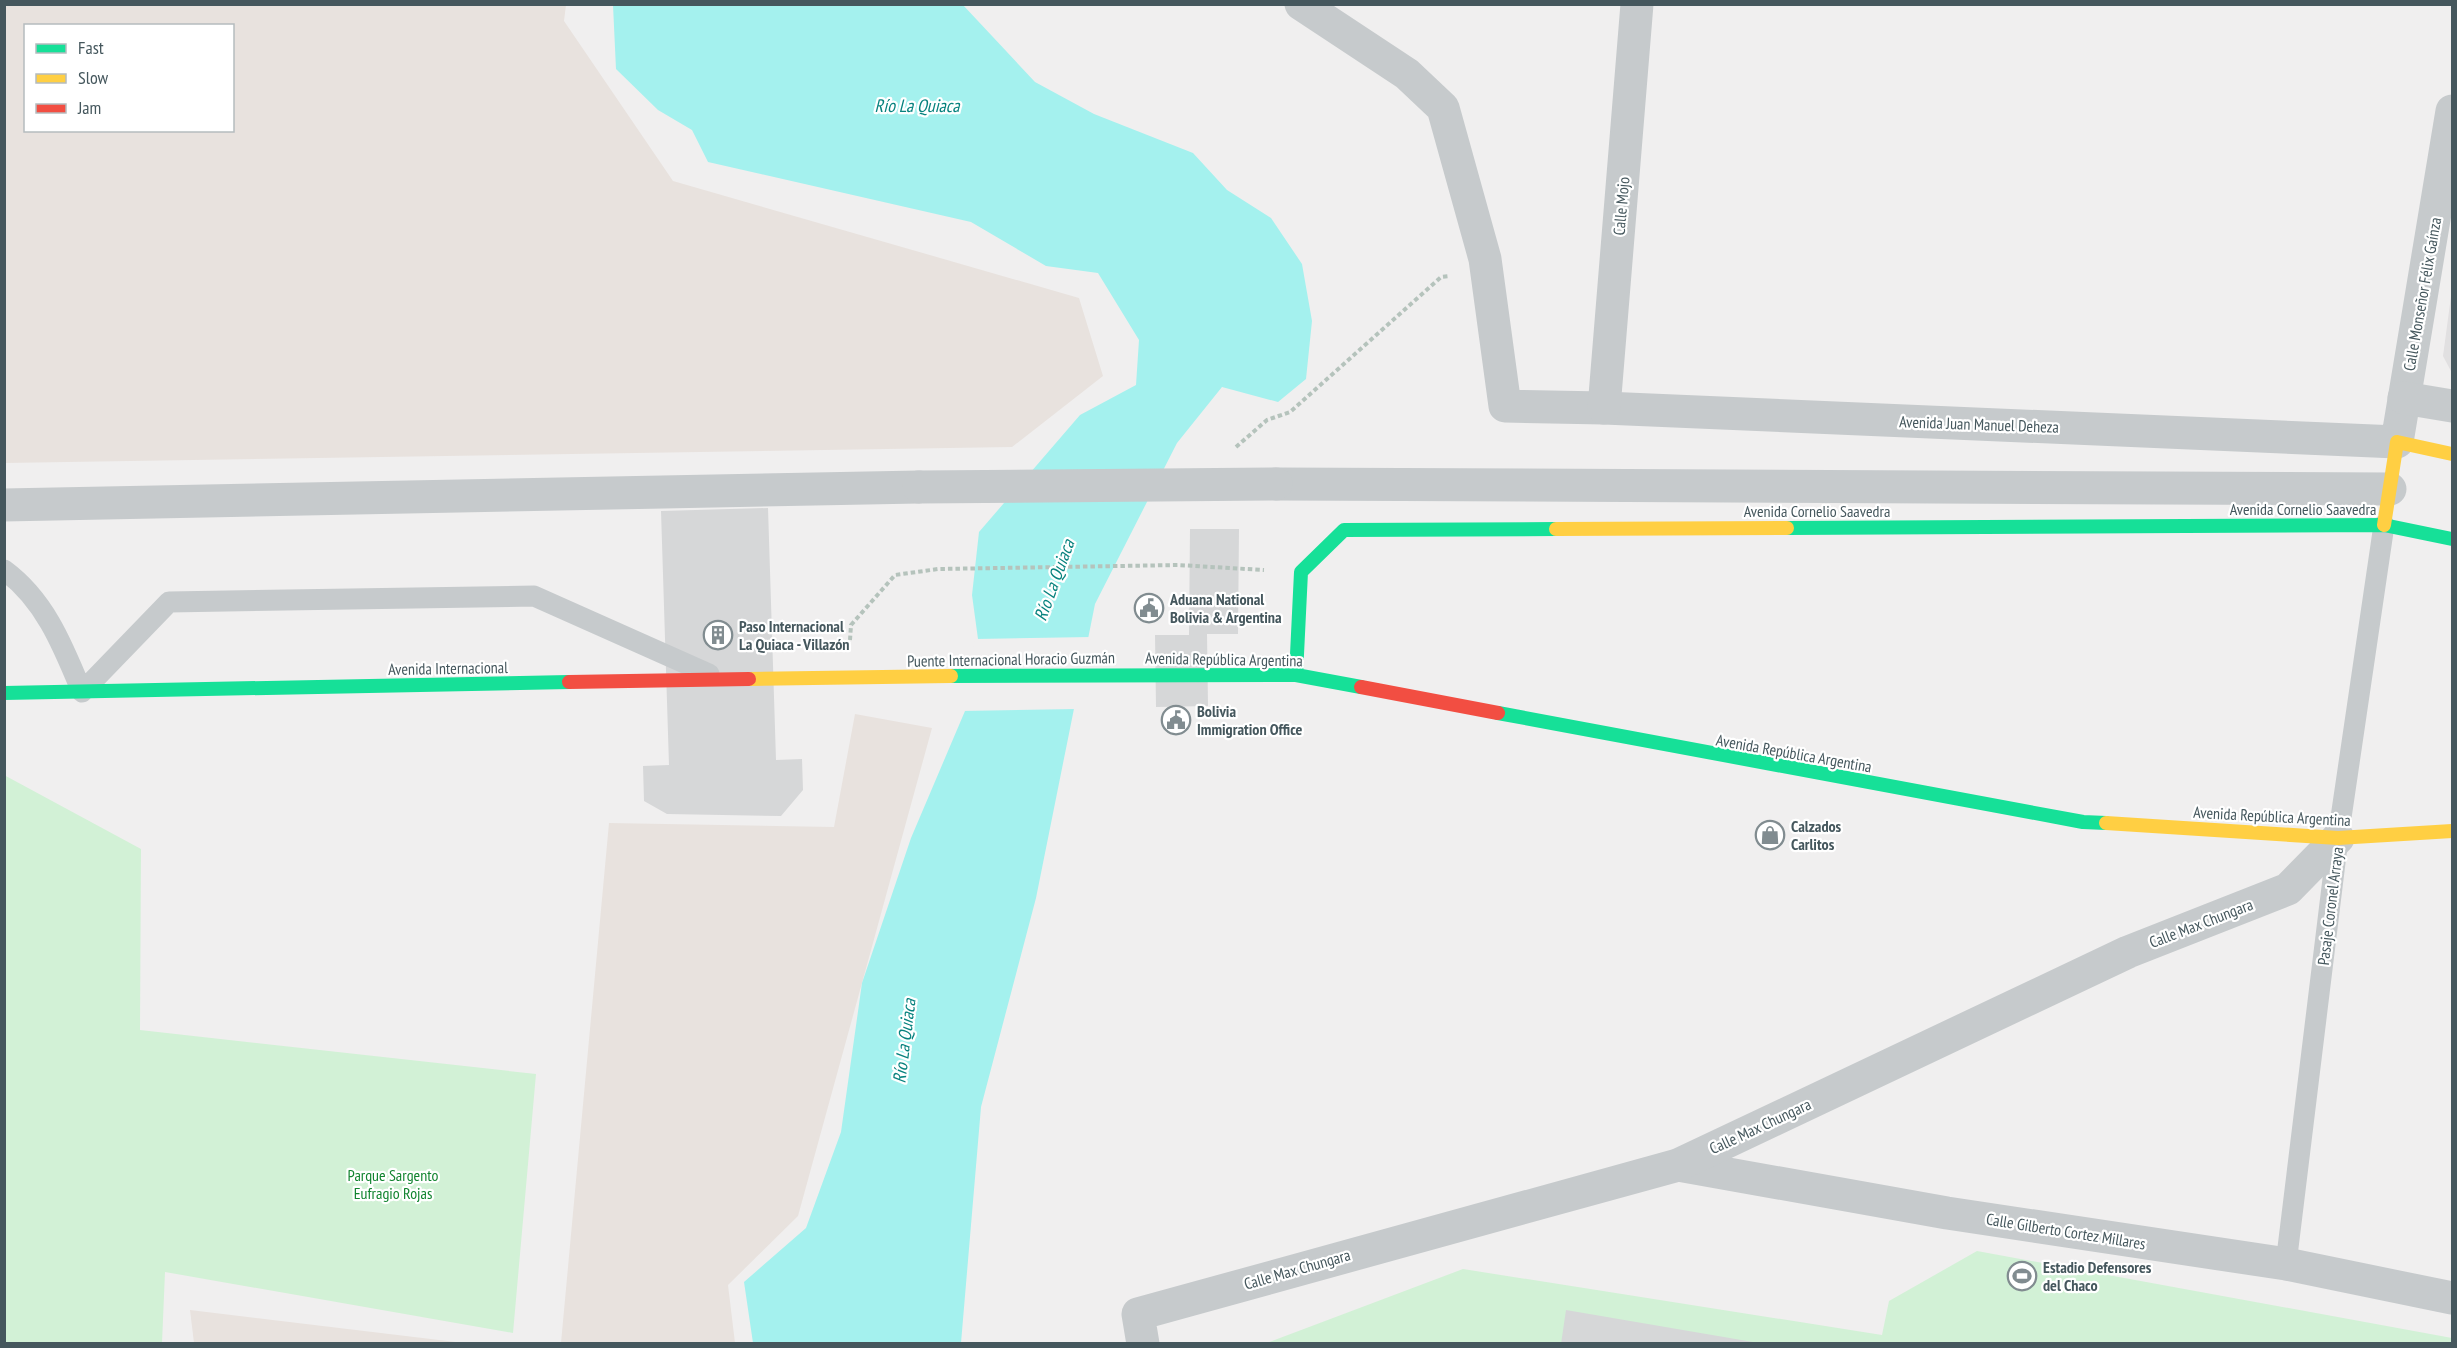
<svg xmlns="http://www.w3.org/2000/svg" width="2457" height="1348" viewBox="0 0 2457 1348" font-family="'PT Sans Narrow',sans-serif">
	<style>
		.education { fill: #e1e0e1 }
		.green { fill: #d2f1d6 }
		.sand { fill: #e8e2de; fill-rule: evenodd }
		.water { fill: #a4f1ee }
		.pier { fill: #f0efef }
		.building { fill: #d6d7d8 }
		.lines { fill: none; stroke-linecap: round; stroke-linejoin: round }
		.path { stroke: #b5c3bc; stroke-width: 4; stroke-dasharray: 4.5 3; stroke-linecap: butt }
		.lane { stroke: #c6cacc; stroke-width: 21 }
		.street { stroke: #c6cacc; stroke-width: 33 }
		.fast { stroke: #16e098; stroke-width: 14 }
		.slow { stroke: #ffcf43; stroke-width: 14 }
		.jam { stroke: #f24e42; stroke-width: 14 }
		.street-bridge { stroke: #c6cacc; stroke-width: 33 }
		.labels { text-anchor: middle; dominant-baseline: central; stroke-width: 4.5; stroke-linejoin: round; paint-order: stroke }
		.street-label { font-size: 16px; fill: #45575d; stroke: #fff }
		.poi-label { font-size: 16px; font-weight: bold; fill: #45575d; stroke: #fff; text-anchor: start }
		.park-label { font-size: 16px; fill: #11842f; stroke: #fff }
		.water-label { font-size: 18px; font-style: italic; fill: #07827e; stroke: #fff }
	</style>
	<rect width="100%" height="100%" fill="#f0efef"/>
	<!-- education -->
	<polygon class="education" points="2452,289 2452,373 2443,356"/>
	<!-- green -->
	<g class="green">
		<polygon points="4,775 141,849 140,1030 536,1074 513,1333 165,1272 162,1343 5,1343"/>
		<polygon points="1977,1251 2452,1338 2452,1344 1264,1344 1463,1269 1882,1335 1889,1301"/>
	</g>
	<!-- sand -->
	<g class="sand">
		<path d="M4,5H566L564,21L673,181L1079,298L1103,376L1012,447L5,463ZM26,26H232V130H26Z"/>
		<polygon points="855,714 932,728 798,1216 728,1285 735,1343 561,1343 609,823 834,827"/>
		<polygon points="190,1310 464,1343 194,1343"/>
	</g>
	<!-- water -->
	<polygon class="water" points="613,5 963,5 1035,82 1094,114 1193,153 1227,190 1271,218 1302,264 1312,321 1306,379 1278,402 1222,387 1177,443 1095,604 1036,898 981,1107 961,1343 753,1343 744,1282 806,1228 841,1132 862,983 911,838 965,711 978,639 972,595 979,532 1080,415 1136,385 1139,340 1098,273 1046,266 971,222 708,162 692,130 658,110 616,69"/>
	<!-- pier -->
	<polygon class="pier" points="1091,637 1076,709 961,711 975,639"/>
	<!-- building -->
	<g class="building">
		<polygon points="768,508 776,760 802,759 803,790 781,816 667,814 644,801 643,766 669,765 661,511"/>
		<polygon points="1190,529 1239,529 1238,634 1207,634 1208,706 1156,707 1155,635 1189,635"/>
		<polygon points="1566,1310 1753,1342 1753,1344 1561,1344"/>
	</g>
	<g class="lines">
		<!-- path -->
		<g class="path">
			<polyline points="1236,447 1267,420 1290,412 1441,277 1450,276"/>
			<polyline points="850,640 851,625 895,575 938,569 1178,565 1264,570"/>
		</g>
		<!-- lane -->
		<g class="lane">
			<path d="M4,570C45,600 63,646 82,692L169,602L534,596L709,674"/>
			<polyline points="2286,1264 2338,838 2384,525"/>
		</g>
		<!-- street -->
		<g class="street">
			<polyline points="1301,4 1407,74 1443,108 1485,259 1505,406 1604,408 2397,442 2452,111"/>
			<polyline points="2404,398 2452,406"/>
			<polyline points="1604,408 1637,4"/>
			<polyline points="1276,484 2390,489"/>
			<polyline points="4,505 919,487"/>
			<polyline points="1678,1165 1947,1213 2286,1264 2452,1298"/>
			<polyline points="1143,1344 1138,1314 1678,1165 2128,952 2288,889 2338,838"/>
		</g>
		<!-- fast -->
		<g class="fast">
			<polyline points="1787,528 2384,525 2452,539"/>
			<polyline points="1296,675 1301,572 1344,530 1556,529"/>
			<polyline points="951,676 1296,675 1361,687"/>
			<polyline points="4,693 569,682"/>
			<polyline points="1498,713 2083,822 2106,823"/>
		</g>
		<!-- slow -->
		<g class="slow">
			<polyline points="2384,525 2397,442 2452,454"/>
			<polyline points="1556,529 1787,528"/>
			<polyline points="749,679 951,676"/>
			<polyline points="2106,823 2338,838 2452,831"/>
		</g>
		<!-- jam -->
		<g class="jam">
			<polyline points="569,682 749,679"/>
			<polyline points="1361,687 1498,713"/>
		</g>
		<!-- street-bridge -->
		<polyline class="street-bridge" points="919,487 1276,484"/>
	</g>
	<!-- icons -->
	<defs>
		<g id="civic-ring" transform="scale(1.5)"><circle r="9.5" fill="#fff" stroke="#818c90" stroke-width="1.5"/><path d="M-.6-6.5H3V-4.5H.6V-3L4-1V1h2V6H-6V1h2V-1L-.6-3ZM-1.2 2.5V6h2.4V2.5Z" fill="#818c90"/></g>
		<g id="building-ring" transform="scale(1.5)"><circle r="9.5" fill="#fff" stroke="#818c90" stroke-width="1.5"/><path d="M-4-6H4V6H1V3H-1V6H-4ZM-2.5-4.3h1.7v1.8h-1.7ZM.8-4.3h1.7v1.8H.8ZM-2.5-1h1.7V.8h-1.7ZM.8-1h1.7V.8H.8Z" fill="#818c90"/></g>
		<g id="shop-ring" transform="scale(1.5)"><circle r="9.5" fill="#fff" stroke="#818c90" stroke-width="1.5"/><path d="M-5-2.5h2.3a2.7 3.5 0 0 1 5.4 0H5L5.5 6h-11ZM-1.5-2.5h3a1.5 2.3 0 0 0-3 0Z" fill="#818c90"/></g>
		<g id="stadium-ring" transform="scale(1.5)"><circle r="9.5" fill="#fff" stroke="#818c90" stroke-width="1.5"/><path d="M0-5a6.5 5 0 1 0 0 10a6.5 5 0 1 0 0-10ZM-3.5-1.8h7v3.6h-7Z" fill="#818c90"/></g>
	</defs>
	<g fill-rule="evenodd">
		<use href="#civic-ring" x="1149" y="608"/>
		<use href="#building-ring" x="718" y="635"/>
		<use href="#civic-ring" x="1176" y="720"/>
		<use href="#shop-ring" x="1770" y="835"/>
		<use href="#stadium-ring" x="2022" y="1276"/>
	</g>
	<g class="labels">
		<!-- street labels -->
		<g class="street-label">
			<text transform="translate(1621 206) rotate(-85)">Calle Mojo</text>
			<text transform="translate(2422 294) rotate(-80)">Calle Monseñor Félix Gaínza</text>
			<text transform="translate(1979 424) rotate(2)">Avenida Juan Manuel Deheza</text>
			<text x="2303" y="509">Avenida Cornelio Saavedra</text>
			<text x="1817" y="511">Avenida Cornelio Saavedra</text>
			<text transform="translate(1011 659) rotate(-1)">Puente Internacional Horacio Guzmán</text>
			<text transform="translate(1224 659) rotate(1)">Avenida República Argentina</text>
			<text transform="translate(448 668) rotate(-1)">Avenida Internacional</text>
			<text transform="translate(1794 753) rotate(10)">Avenida República Argentina</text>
			<text transform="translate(2272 816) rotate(3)">Avenida República Argentina</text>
			<text transform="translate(2330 906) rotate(-83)">Pasaje Coronel Arraya</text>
			<text transform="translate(2201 923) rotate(-21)">Calle Max Chungara</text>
			<text transform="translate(1760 1126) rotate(-25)">Calle Max Chungara</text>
			<text transform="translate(2066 1231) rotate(9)">Calle Gilberto Cortez Millares</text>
			<text transform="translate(1297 1269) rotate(-16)">Calle Max Chungara</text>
		</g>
		<!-- poi labels -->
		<g class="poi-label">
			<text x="1170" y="599">Aduana National<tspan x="1170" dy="18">Bolivia &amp; Argentina</tspan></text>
			<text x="739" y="626">Paso Internacional<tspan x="739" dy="18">La Quiaca - Villazón</tspan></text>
			<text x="1197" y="711">Bolivia<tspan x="1197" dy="18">Immigration Office</tspan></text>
			<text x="1791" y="826">Calzados<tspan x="1791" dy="18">Carlitos</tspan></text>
			<text x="2043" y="1267">Estadio Defensores<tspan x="2043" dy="18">del Chaco</tspan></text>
		</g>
		<!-- park labels -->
		<g class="park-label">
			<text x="393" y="1175">Parque Sargento<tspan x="393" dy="18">Eufragio Rojas</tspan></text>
		</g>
		<!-- water labels -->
		<g class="water-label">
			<text x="917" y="105">Río La Quiaca</text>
			<text transform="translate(1054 580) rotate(-70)">Río La Quiaca</text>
			<text transform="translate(904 1041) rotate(-83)">Río La Quiaca</text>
		</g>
	</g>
	<!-- border -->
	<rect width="2457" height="1348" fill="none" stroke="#45575d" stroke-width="12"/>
	<!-- legend -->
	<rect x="24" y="24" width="210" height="108" fill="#ffffff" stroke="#b5bcbe" stroke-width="1.5"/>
	<rect x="36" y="44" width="30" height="9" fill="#16e098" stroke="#b5bcbe" stroke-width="1.5"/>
	<text x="78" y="54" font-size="18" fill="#45575d">Fast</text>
	<rect x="36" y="74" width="30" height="9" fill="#ffcf43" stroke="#b5bcbe" stroke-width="1.5"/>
	<text x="78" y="84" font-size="18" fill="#45575d">Slow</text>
	<rect x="36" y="104" width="30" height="9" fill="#f24e42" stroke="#b5bcbe" stroke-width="1.5"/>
	<text x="78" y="114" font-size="18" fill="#45575d">Jam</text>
</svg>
